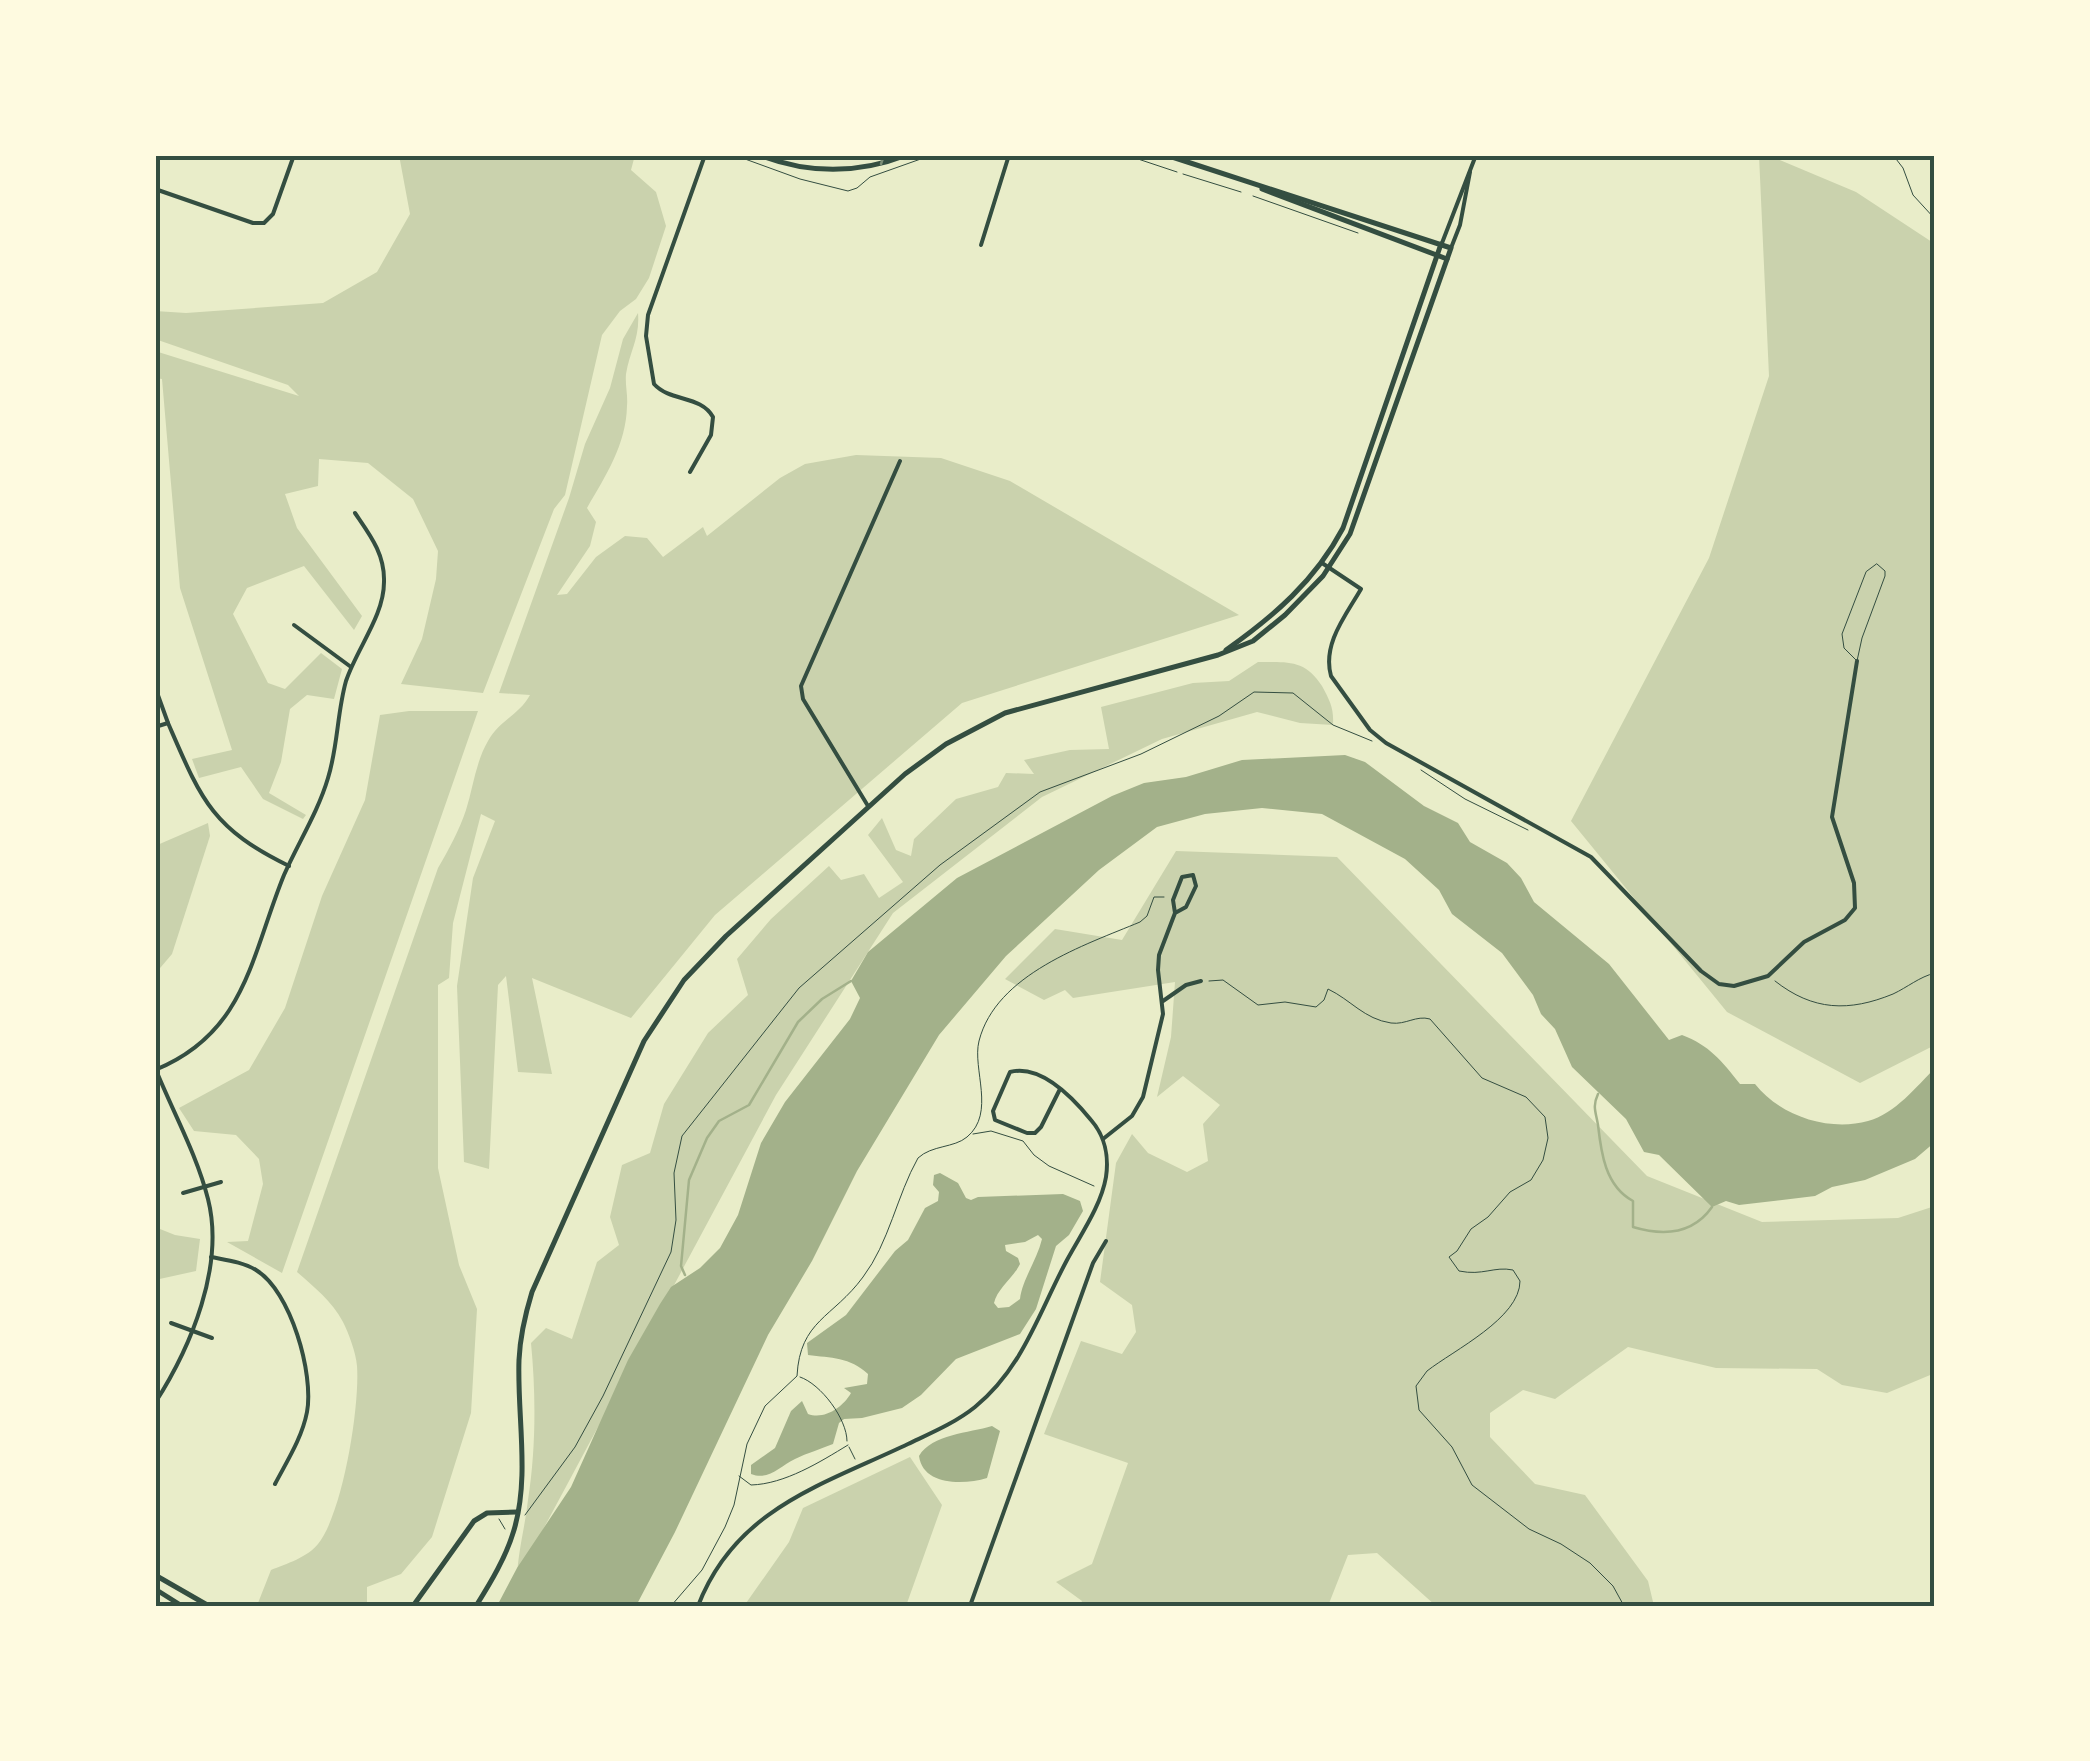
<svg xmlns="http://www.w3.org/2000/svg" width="2090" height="1761" viewBox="0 0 2090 1761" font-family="'Fira Sans Condensed',sans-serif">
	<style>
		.green { fill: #cad2ad }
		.water { fill: #a3b18a; fill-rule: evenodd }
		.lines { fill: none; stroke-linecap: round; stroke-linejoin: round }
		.stream { stroke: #a3b18a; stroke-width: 2.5 }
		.path { stroke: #344e41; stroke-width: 1 }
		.service { stroke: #344e41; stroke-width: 1 }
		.minor { stroke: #344e41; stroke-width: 4 }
		.tertiary { stroke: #344e41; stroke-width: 4 }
		.secondary { stroke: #344e41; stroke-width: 5 }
		.primary { stroke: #344e41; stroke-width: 5 }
		.rail { stroke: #7c8e77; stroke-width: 2.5 }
		.neatline { fill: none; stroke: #344e41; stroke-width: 4 }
	</style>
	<rect width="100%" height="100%" fill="#e9edc9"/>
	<!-- green -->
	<g class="green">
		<polygon points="399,155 635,155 631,170 656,192 666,226 649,278 636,299 620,311 602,335 565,495 554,509 483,693 401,684 422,639 436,579 438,551 413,499 368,463 319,459 318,486 285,494 297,528 362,616 354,630 304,566 247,588 233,614 268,683 285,689 321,653 342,669 334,699 307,695 290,709 281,762 269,793 306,815 303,819 263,799 241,767 199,778 192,759 232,750 180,588 162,379 155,378 155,351 299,396 288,385 155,339 155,311 186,313 323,303 377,272 410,214"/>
		<polygon points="1759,155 1768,155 1856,192 1935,244 1935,1045 1860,1083 1727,1012 1571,821 1709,558 1769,376"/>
		<path d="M638,313C640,338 630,350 626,374C625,385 628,395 627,406C626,445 606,475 587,508L596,522L590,546L557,595L567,594L596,557L625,536L647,538L663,557L703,527L707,536L780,478L805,464L856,455L941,458L1010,481L1239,615L962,703L715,915L631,1018L532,978L552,1074L518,1072L506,976L498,985L489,1169L464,1162L457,986L473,878L495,821L481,814L453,923L449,978L438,985V1168L459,1265L477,1309L471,1413L432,1537L401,1574L367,1587V1606H263L258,1603L271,1570C286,1564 308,1557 318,1544C343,1513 360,1406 357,1366C356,1353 349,1334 343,1322C332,1301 314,1287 297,1272L438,868C449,849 459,831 466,810C473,788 476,761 488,741C500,720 519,715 530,695L499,693L569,498L585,444L610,388L623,339Z"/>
		<path d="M1258,662C1287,662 1305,659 1322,686C1330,701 1334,708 1333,725L1300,723L1257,712L1162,739L1042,797L893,913L776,1095L517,1578C518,1551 525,1527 528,1500C536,1449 536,1394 531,1343L546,1328L572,1339L597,1262L619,1245L610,1217L622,1165L650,1153L664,1104L708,1033L748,995L737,959L771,919L829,866L841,880L864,874L879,898L903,882L868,835L882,818L896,850L911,856L914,839L956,799L998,787L1006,773L1034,774L1024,760L1070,750L1109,749L1101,707L1193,683L1229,681Z"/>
		<polygon points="409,711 478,711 282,1273 227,1242 248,1241 263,1184 259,1159 236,1135 194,1131 179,1108 249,1070 285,1008 322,896 365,800 380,715"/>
		<polygon points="208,823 210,836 172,954 155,974 155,846"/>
		<polygon points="1176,851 1337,857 1647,1176 1762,1222 1898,1218 1935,1206 1935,1373 1887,1393 1842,1385 1817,1369 1716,1368 1628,1347 1555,1399 1523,1390 1490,1413 1490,1437 1535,1484 1585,1495 1648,1581 1654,1606 1436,1606 1377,1553 1348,1555 1328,1606 1080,1606 1082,1601 1056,1582 1092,1564 1128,1463 1044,1434 1081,1341 1122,1354 1136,1332 1132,1305 1100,1282 1116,1163 1132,1134 1148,1153 1187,1172 1208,1161 1203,1124 1220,1105 1183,1076 1157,1097 1171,1037 1175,982 1073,998 1065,990 1044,1000 1005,979 1055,929 1122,940"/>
		<polygon points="155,1227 175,1235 200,1239 196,1271 155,1280"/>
		<polygon points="910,1457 942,1505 906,1606 744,1606 789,1542 803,1508"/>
	</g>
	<!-- water -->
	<g class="water">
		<path d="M1345,755L1365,762L1424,806L1458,823L1470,842L1507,863L1521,878L1534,902L1609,964L1669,1040L1682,1035C1709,1045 1722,1061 1740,1084H1755C1780,1116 1829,1132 1868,1121C1895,1114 1917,1086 1935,1068V1142L1915,1159L1865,1180L1832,1187L1815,1196L1739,1205L1726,1201L1712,1207L1659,1155L1644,1152L1626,1119L1572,1067L1555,1029L1541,1014L1533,995L1502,953L1452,914L1439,890L1405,859L1322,814L1262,808L1205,814L1157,827L1099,870L1006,956L939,1035L857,1171L812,1261L768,1335L675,1532L636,1606H497L517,1568L571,1487L628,1360L660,1304L671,1287L700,1268L720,1248L738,1215L761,1143L785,1102L850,1019L860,998L851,981L868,952L957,878L1112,796L1144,783L1186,777L1242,760Z"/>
		<path d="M940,1173L958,1183L966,1198L971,1200L978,1197L1063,1194L1080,1201L1083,1211L1069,1235L1056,1246L1036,1309L1020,1334L956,1359L921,1395L902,1408L862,1418L844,1419L839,1423L833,1444C821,1449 807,1453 795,1459C780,1466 769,1481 751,1474V1465L775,1448L791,1411L802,1401L808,1414C825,1420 843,1407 851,1393L844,1388L867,1384L868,1374C850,1357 831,1358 808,1355L807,1343L846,1315L895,1251L908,1240L925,1208L938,1201L939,1192L933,1185L934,1175ZM1038,1235L1042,1239C1037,1260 1022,1280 1020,1299L1009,1307L998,1308L994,1303C997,1289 1014,1277 1020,1264L1018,1258L1006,1251L1005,1245L1025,1242Z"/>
		<path d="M992,1426L1000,1431L987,1478C964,1485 923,1486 919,1456C932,1434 969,1433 992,1426Z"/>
	</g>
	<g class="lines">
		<!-- stream -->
		<g class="stream">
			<path d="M1598,1094C1592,1107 1596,1112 1598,1125C1601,1152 1605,1186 1633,1201V1227C1663,1236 1693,1234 1712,1207"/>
			<polyline points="685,1275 681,1266 689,1180 707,1138 719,1121 749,1105 798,1022 822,999 851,981"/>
		</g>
		<!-- path -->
		<g class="path">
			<polyline points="734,155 800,179 848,191 857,188 870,177 932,155"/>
			<polyline points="1126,155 1177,172"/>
			<polyline points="1893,155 1903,168 1913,195 1935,219"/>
			<polyline points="1183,174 1241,192"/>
			<polyline points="1253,196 1358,233"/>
			<polyline points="1935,229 1931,244 1935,275"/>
			<polyline points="1421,770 1465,799 1528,830"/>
			<path d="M1209,981L1223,980L1258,1005L1285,1002L1316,1007L1324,1000L1328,989C1351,1000 1364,1019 1391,1023C1406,1025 1416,1015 1430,1019L1482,1078L1526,1097L1545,1117L1548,1138L1543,1160L1531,1180L1510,1192L1488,1217L1471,1229L1457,1251L1449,1257L1459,1271C1483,1276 1494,1266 1513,1270L1520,1281C1520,1318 1454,1350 1427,1371L1416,1386L1419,1410L1452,1447L1472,1485L1529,1529L1561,1544L1590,1563L1613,1586L1624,1606"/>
			<path d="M1775,981C1813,1011 1849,1012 1893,994C1908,987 1919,977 1935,973"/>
			<polyline points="973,1134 991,1131 1023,1141 1034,1155 1049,1166 1094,1186"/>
			<path d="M800,1377C821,1384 847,1419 847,1441"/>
			<polyline points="849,1447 855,1459"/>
			<path d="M739,1476L751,1485C785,1484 820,1462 848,1445"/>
			<polyline points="525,1515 575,1447 603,1396 671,1252 676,1220 674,1173 682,1136 799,988 940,865 1040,792 1141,754 1219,716 1254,692 1293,693 1333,725 1372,741"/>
			<polyline points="499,1519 505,1529"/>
			<path d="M671,1606L702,1570L725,1527L734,1505L747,1444L765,1406L797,1376C800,1320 833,1318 863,1277C889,1243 897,1195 918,1158C932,1145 954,1148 967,1137C996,1113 972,1069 979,1041C996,974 1085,945 1140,922L1147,916L1154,897H1164"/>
		</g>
		<!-- service -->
		<polygon class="service" points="1877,564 1885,571 1885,576 1862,638 1857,661 1844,648 1842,634 1866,572"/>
		<!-- minor -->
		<g class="minor">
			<polyline points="155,189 253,223 264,223 273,214 294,155"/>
			<polyline points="981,245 1009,155"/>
			<path d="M690,472L711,435L713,417C701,395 670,402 654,384L646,336L648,315L705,155"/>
			<path d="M1322,563L1361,589C1346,615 1322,644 1331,676L1370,730L1386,743L1591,857L1701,971L1719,984L1734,986L1768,976L1804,942L1845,920L1855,908L1854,883L1832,817L1857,661"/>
			<polyline points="294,625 351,667"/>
			<path d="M168,723C201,799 211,828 289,866"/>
			<polyline points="868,806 803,699 801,686 900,461"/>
			<polyline points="1163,1001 1186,985 1201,981"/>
			<path d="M155,1070C246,1033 251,956 284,875C298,843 318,812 328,778C338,746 337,713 346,681C357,648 384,616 384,582C385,554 370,535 355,513"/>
			<polyline points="1103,1139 1132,1116 1143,1097 1163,1014 1158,970 1159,955 1175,913 1186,907 1196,886 1193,875 1182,877 1173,900 1175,913"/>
			<polyline points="183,1193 221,1182"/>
			<path d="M211,1257C226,1260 243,1262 256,1270C291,1291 314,1374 307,1412C302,1438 287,1461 275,1484"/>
			<polyline points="171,1323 212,1338"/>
			<path d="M155,1403C191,1347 225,1266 208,1199C197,1155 173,1112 156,1070"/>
			<path d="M698,1606C735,1509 822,1485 908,1444C931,1433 955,1423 975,1407C1023,1368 1039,1312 1067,1260C1081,1234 1101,1206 1106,1177C1109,1157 1105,1136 1091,1120C1073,1098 1041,1064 1010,1072L993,1111L995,1120L1027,1133H1035L1041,1127L1060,1089"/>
			<polyline points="970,1606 1093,1263 1106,1241"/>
		</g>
		<!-- tertiary -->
		<g class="tertiary">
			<polyline points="1442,243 1476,155"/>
			<polyline points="1451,248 1460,225 1470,172"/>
			<polyline points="155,687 168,723 155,727"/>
		</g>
		<!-- secondary -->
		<g class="secondary">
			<path d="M759,155C808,174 858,174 907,155"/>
			<polyline points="1262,189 1447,259"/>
			<path d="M1226,650C1274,616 1315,581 1343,528L1441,244"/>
			<path d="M476,1606C491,1582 506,1557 514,1530C530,1476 517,1416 519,1360C520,1336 525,1315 532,1292L644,1041L684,980L726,936L905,774L946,744L1005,713L1218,655L1253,641L1285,615L1323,576L1350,534L1451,248L1166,155"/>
		</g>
		<!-- primary -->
		<g class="primary">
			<polyline points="155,1575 209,1606"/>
			<polyline points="155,1589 182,1606"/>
			<polyline points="413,1606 474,1521 487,1513 517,1512"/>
		</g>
		<!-- rail -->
		<polyline class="rail" points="881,164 884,155"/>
	</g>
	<!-- border -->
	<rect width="2090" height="1761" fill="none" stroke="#fefae0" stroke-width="315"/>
	<rect x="158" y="158" width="1774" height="1446" class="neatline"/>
</svg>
